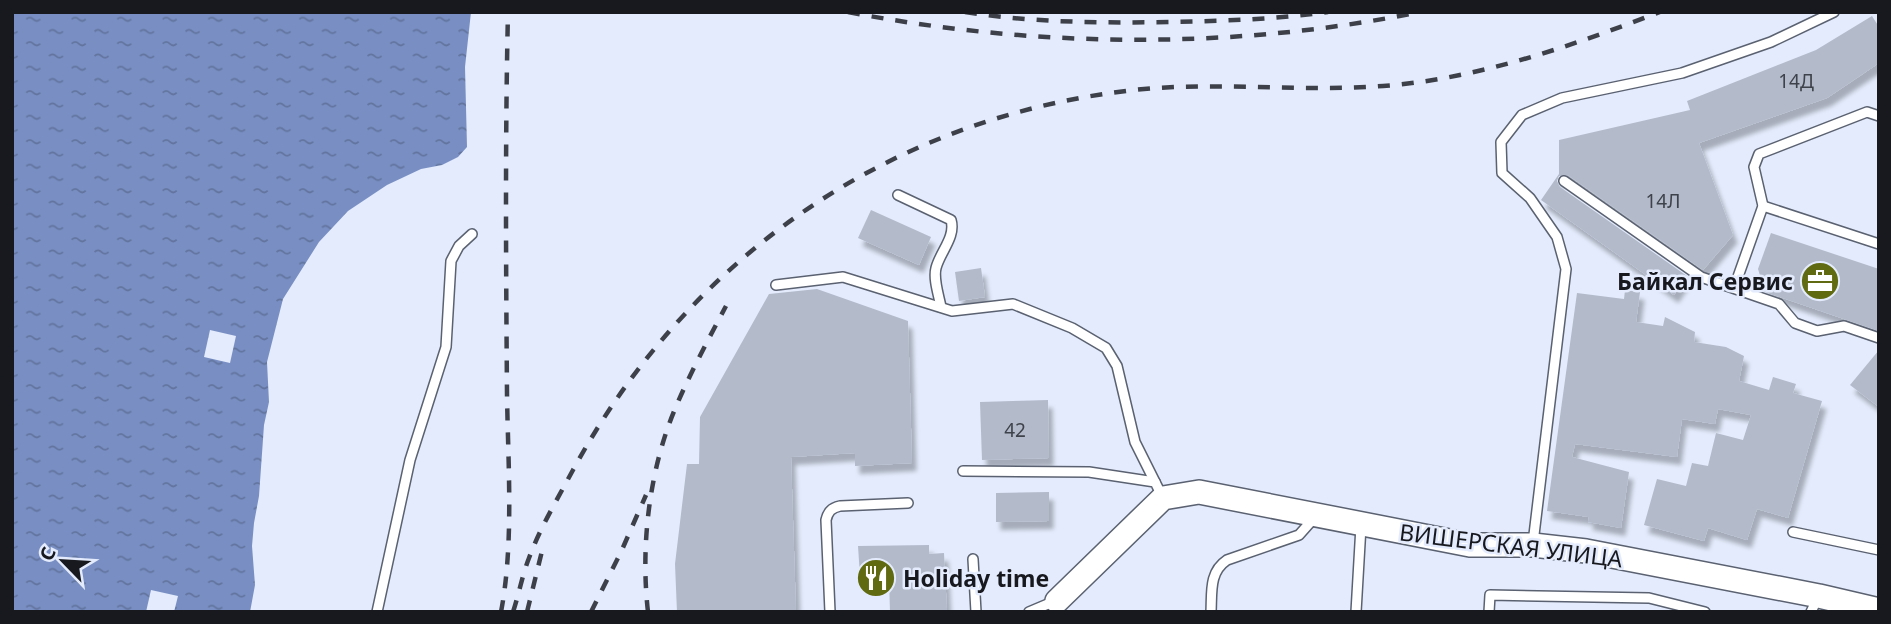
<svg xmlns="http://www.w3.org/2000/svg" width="1891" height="624" viewBox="0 0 1891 624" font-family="'Noto Sans',sans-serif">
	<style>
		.water { fill: url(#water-ripples) }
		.pier { fill: #e3ebfc }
		.building { fill: #b3bbcb; filter: url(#shadow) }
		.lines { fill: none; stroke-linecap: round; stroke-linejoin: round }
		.service-casing { stroke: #5a6170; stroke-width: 12 }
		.tertiary-casing { stroke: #5a6170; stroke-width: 26 }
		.service { stroke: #fff; stroke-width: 9 }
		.tertiary { stroke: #fff; stroke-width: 23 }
		.rail { stroke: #3d4049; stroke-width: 4.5; stroke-dasharray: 12 12; stroke-linecap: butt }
		.labels { text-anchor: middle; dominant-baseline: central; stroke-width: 5; stroke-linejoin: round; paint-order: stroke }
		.number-label { font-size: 19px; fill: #3e424a }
		.poi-label { font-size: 23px; font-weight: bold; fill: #17191f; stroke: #e3ebfc; text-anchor: end }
		.street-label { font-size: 23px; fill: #17191f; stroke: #e3ebfc }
	</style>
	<defs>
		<pattern id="water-ripples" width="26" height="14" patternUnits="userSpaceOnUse" patternTransform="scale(1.75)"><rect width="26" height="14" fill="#798fc3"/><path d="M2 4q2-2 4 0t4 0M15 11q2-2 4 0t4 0" fill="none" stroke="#62749e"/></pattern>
		<filter id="shadow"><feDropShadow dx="4.5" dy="8" stdDeviation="2" flood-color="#0004"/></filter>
	</defs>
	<rect width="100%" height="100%" fill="#e3ebfc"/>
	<!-- water -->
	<polygon class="water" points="12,12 471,12 465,67 467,147 458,157 442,165 421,169 387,185 348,211 319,242 283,299 267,362 269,402 264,425 259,496 254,523 252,546 255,585 250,612 12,612"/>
	<!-- pier -->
	<g class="pier">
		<polygon points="210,330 236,336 230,363 204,357"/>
		<polygon points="151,590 178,596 174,612 146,612"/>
	</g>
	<!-- building -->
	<g class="building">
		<polygon points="1872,16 1879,27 1879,63 1827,98 1699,143 1733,235 1703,270 1568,175 1559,176 1557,181 1560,187 1687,276 1674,295 1541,200 1559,174 1559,140 1690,110 1687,101 1816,50"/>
		<polygon points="871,210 931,237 919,265 858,238"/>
		<polygon points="1771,233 1879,269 1879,331 1765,292 1758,269"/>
		<polygon points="981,268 985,297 959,301 955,272"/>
		<polygon points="817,289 908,321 912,463 855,466 855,453 791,457 796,612 677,612 675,564 687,464 699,464 700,417 769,294"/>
		<polygon points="1625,290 1640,292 1636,322 1663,326 1665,317 1695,332 1694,342 1726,347 1744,356 1739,381 1769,390 1773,377 1796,384 1793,393 1822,401 1788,518 1757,509 1747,540 1708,528 1704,541 1644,525 1657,479 1686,486 1692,463 1708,466 1716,433 1743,440 1751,415 1718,409 1715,424 1682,419 1677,457 1575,444 1572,457 1629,472 1621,528 1588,522 1589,517 1547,511 1577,293 1624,299"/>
		<polygon points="1879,350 1879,407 1850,385"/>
		<polygon points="1048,400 1049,458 982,460 980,402"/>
		<polygon points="1049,492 1049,521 996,522 996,493"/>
		<polygon points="929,545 929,554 944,553 947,612 890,612 889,578 874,579 873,575 860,576 858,546"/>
	</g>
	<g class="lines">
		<!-- service casing -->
		<g class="service-casing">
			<g id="service">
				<polyline points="1564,181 1701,277 1779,304 1795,323 1817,331 1844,326 1879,338"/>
				<path d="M898,195L951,220C956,237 940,252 936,268C933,279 939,296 941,307"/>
				<polyline points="1763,206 1879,244"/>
				<polyline points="776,285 843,277 952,311 1013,304 1072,328 1106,348 1117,366 1135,442 1155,482"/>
				<polyline points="1734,288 1763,206 1754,167 1759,154 1867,112 1879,116"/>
				<polyline points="963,471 1089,472 1155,482 1163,498"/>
				<polyline points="1793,532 1879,550"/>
				<polyline points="1533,543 1566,269 1557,237 1530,198 1502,173 1501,142 1522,115 1562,98 1682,73 1771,42 1834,12"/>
				<polyline points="973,559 976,612"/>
				<polyline points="377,612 410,460 446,347 451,261 459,246 472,234"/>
				<path d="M830,612L826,520C828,512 831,508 840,506L908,503"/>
				<polyline points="1029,612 1055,601"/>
				<path d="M1211,612C1212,592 1209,572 1227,560L1299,535L1315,517"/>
				<polyline points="1356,612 1361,526"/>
				<polyline points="1489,612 1490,595 1649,598 1705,612"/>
				<polyline points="1811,612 1818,597"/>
			</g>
		</g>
		<!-- tertiary casing -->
		<g class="tertiary-casing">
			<polyline id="tertiary" points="1057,601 1163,498 1199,492 1470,545 1533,545 1586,551 1819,596 1879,610"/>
		</g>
		<!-- service -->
		<use href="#service" class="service"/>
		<!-- tertiary -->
		<use href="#tertiary" class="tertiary"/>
		<!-- rail -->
		<g class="rail">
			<path d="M848,12C1035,48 1233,50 1420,12"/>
			<path d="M965,12C1035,23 1103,23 1173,22C1225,21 1277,19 1328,12"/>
			<path d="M501,612C514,544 508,464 507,394C506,267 505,140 508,12"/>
			<path d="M513,612C519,594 522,576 529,558C540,528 558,498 573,470C691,253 897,113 1144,89C1223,82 1303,92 1383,86C1478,79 1571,46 1660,12"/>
			<polyline points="527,612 542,551"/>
			<polyline points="591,612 621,552 646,495"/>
			<path d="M648,612C641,551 648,484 668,427C682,388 707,342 726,306"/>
		</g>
	</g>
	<!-- icons -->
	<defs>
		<g id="office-disc" transform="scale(2.0125)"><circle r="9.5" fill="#606a10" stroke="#e3ebfc"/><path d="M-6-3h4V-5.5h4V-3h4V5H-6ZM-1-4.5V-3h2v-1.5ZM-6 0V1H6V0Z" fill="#fff"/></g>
		<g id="restaurant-disc" transform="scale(2.0125)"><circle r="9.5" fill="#606a10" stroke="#e3ebfc"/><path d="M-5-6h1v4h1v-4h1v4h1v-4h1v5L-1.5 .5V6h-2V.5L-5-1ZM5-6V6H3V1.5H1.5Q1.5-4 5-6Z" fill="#fff"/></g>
	</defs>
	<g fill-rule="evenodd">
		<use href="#office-disc" x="1820" y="281"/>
		<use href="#restaurant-disc" x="876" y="578"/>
	</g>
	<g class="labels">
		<!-- number labels -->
		<g class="number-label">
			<text x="1796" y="81">14Д</text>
			<text x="1663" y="201">14Л</text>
			<text x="1015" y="430">42</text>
		</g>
		<!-- poi labels -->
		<g class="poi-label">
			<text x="1793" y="281">Байкал Сервис</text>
			<text x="903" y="578" text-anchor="start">Holiday time</text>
		</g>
		<!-- street labels -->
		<g class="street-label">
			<text transform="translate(1511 545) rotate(7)">ВИШЕРСКАЯ УЛИЦА</text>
		</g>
	</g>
	<!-- border -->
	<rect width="1891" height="624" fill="none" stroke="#17191f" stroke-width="28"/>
	<!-- north arrow -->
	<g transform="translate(63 561) rotate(295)" stroke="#e3ebfc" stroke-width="5" paint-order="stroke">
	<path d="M0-5L12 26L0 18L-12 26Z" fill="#17191f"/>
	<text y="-10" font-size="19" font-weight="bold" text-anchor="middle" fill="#17191f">С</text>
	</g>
</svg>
